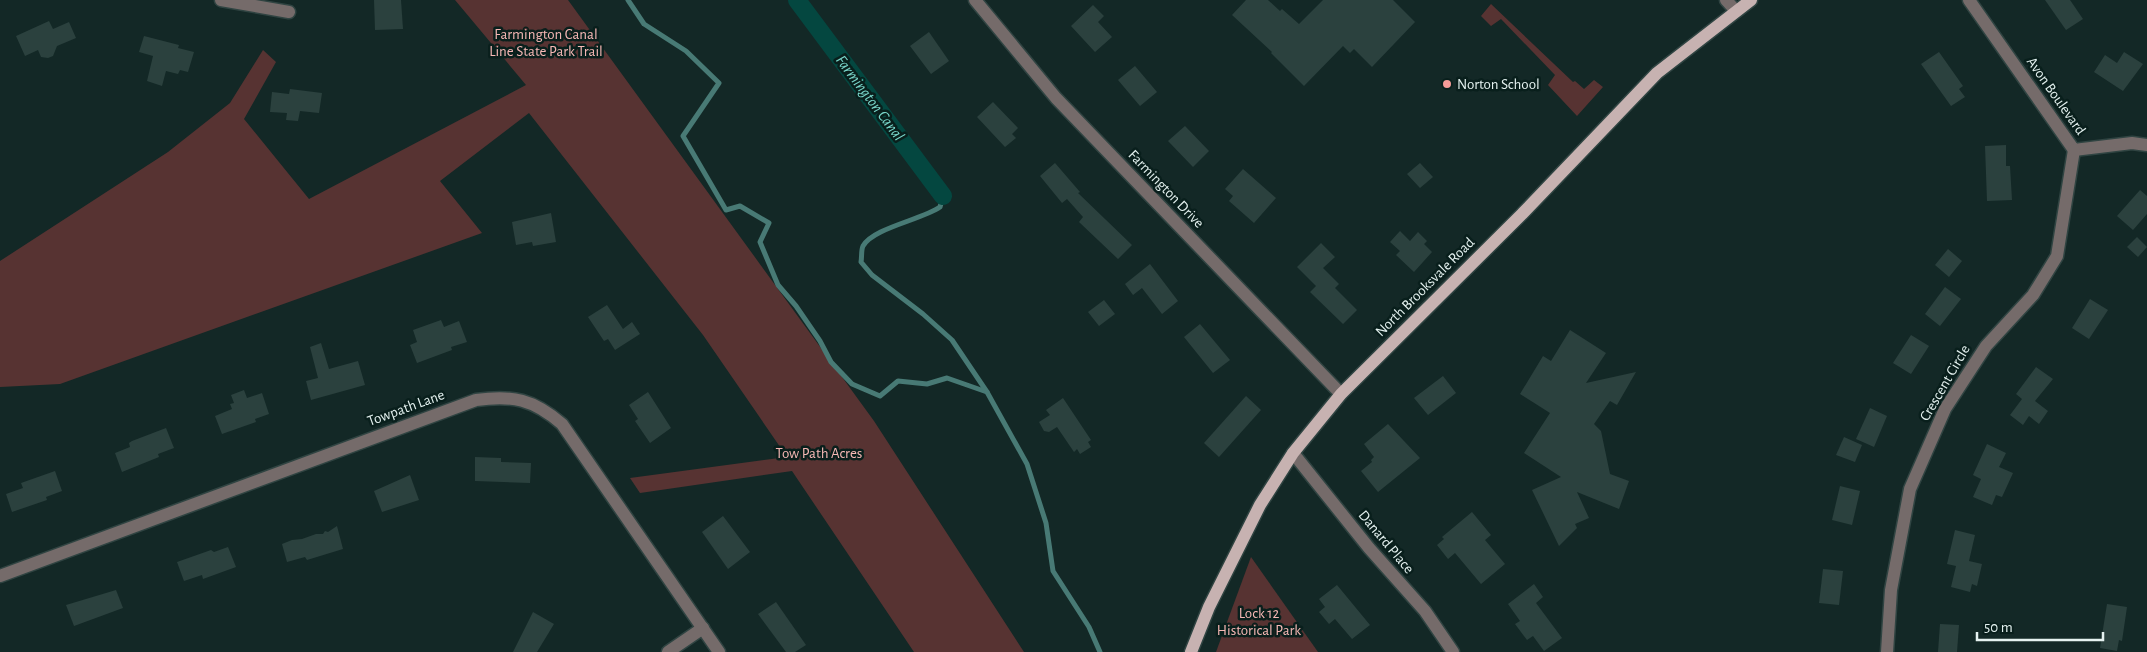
<svg xmlns="http://www.w3.org/2000/svg" width="2147" height="652" viewBox="0 0 2147 652" font-family="'Alegreya Sans',sans-serif">
	<style>
		.green { fill: #573332 }
		.lines { fill: none; stroke-linecap: round; stroke-linejoin: round }
		.stream { stroke: #487a75; stroke-width: 5 }
		.canal { stroke: #044740; stroke-width: 18 }
		.building { fill: #2b413e }
		.minor-casing { stroke: #304442; stroke-width: 15 }
		.major-casing { stroke: #304442; stroke-width: 15 }
		.minor { stroke: #756b6a; stroke-width: 12 }
		.major { stroke: #c7b2b1; stroke-width: 12 }
		.poi-dot { fill: #f59b98; stroke: #091f1c; stroke-width: 2 }
		.labels { text-anchor: middle; dominant-baseline: central; stroke-width: 5; stroke-linejoin: round; paint-order: stroke }
		.park-label { font-size: 15px; fill: #f7b8b5; stroke: #091f1c }
		.poi-label { font-size: 15px; fill: #e5f2f0; stroke: #091f1c; text-anchor: start }
		.street-label { font-size: 15px; fill: #e5f2f0; stroke: #091f1c }
		.water-label { font-size: 16px; font-style: italic; fill: #79d6ca; stroke: #091f1c }
	</style>
	<rect width="100%" height="100%" fill="#132826"/>
	<!-- green -->
	<g class="green">
		<polygon points="455,0 568,0 874,421 1024,652 914,652 792,471 640,493 630,478 787,457 703,335 529,113 440,181 482,233 60,384 0,387 0,261 168,152 230,103 263,50 276,62 244,119 309,199 526,85"/>
		<polygon points="1491,4 1573,82 1575,81 1584,89 1594,80 1603,87 1577,116 1548,85 1555,75 1501,19 1491,26 1481,16"/>
		<polygon points="1251,557 1318,652 1216,652"/>
	</g>
	<g class="lines">
		<!-- stream -->
		<g class="stream">
			<polyline points="628,0 644,24 686,51 719,83 683,136 726,210 740,206 769,223 760,242 778,285 796,306 820,341 831,362 852,384 880,396 898,381 927,384 947,378 987,392"/>
			<path d="M943,196L940,207C921,220 873,228 863,246C861,250 862,257 861,262L872,275L923,314L952,340L987,392L1027,464L1046,523L1053,571L1089,627L1100,652"/>
		</g>
		<!-- canal -->
		<polyline class="canal" points="797,0 943,196"/>
	</g>
	<!-- building -->
	<g class="building">
		<polygon points="374,0 401,0 403,29 375,30"/>
		<polygon points="1246,0 1268,0 1280,11 1282,9 1299,24 1323,0 1393,0 1415,22 1372,67 1354,49 1350,53 1343,46 1304,86 1271,53 1272,52 1232,15"/>
		<polygon points="2045,0 2070,0 2083,19 2066,30"/>
		<polygon points="1093,5 1104,16 1098,22 1112,37 1095,52 1071,26"/>
		<polygon points="49,21 53,29 69,22 76,38 57,46 53,56 48,58 41,57 38,50 25,56 16,36"/>
		<polygon points="929,32 949,61 931,74 910,46"/>
		<polygon points="144,36 179,45 178,48 194,52 188,72 180,70 178,74 166,71 162,86 147,81 153,56 139,52"/>
		<polygon points="1939,52 1963,86 1959,89 1965,97 1951,106 1921,64"/>
		<polygon points="2124,52 2143,64 2123,91 2094,72 2105,55 2117,63"/>
		<polygon points="1135,66 1157,92 1140,106 1118,80"/>
		<polygon points="290,89 322,93 319,113 300,111 298,121 286,120 287,113 270,112 272,92 289,94"/>
		<polygon points="993,102 1018,128 1012,134 1016,138 1005,147 977,117"/>
		<polygon points="1185,126 1209,151 1193,167 1168,141"/>
		<polygon points="2006,145 2006,166 2010,166 2012,200 1987,201 1985,146"/>
		<polygon points="1055,163 1080,192 1078,193 1132,245 1118,259 1079,222 1083,217 1067,199 1062,203 1040,176"/>
		<polygon points="1420,163 1433,177 1420,188 1407,174"/>
		<polygon points="1243,169 1276,198 1254,223 1229,201 1233,196 1225,189"/>
		<polygon points="2140,190 2147,196 2147,214 2133,230 2117,216"/>
		<polygon points="551,213 556,242 533,246 532,242 516,245 512,222"/>
		<polygon points="1400,231 1410,241 1418,232 1427,241 1424,244 1432,252 1414,272 1396,255 1400,251 1390,242"/>
		<polygon points="2137,237 2147,247 2138,257 2127,247"/>
		<polygon points="1321,243 1335,257 1323,268 1339,284 1335,288 1357,310 1343,324 1310,292 1316,286 1297,267"/>
		<polygon points="1948,249 1962,261 1949,277 1935,265"/>
		<polygon points="1150,264 1178,301 1162,314 1142,288 1133,295 1125,284"/>
		<polygon points="1945,287 1961,299 1940,326 1925,314"/>
		<polygon points="2090,299 2108,310 2089,339 2072,328"/>
		<polygon points="1104,300 1115,314 1099,326 1088,312"/>
		<polygon points="607,305 623,329 632,322 640,334 615,350 608,339 604,341 588,317"/>
		<polygon points="441,320 444,327 459,321 467,342 451,347 452,350 417,363 410,345 417,342 413,330"/>
		<polygon points="1200,324 1230,360 1213,373 1184,337"/>
		<polygon points="1570,330 1606,353 1586,383 1636,372 1617,405 1610,401 1594,424 1601,431 1610,474 1629,481 1619,509 1577,492 1589,518 1575,524 1577,528 1559,546 1532,490 1561,477 1524,453 1550,413 1520,394 1543,356 1551,361"/>
		<polygon points="1911,335 1929,346 1911,374 1893,363"/>
		<polygon points="321,343 329,369 358,361 365,385 311,400 306,381 318,378 310,347"/>
		<polygon points="2036,367 2053,379 2035,401 2048,411 2039,424 2029,416 2023,425 2010,415 2022,399 2016,394"/>
		<polygon points="1443,376 1456,393 1428,415 1414,398"/>
		<polygon points="244,390 247,398 262,393 269,414 255,419 256,422 222,434 215,416 232,409 230,404 234,403 231,395"/>
		<polygon points="648,392 671,428 650,443 635,421 638,419 629,405"/>
		<polygon points="1246,396 1261,410 1219,457 1204,443"/>
		<polygon points="1063,398 1091,440 1088,442 1091,447 1080,454 1077,449 1074,452 1057,427 1049,432 1044,431 1039,422 1050,415 1046,410"/>
		<polygon points="1870,408 1887,416 1874,447 1856,439"/>
		<polygon points="1388,424 1420,458 1378,492 1361,471 1372,462 1371,460 1374,457 1364,444"/>
		<polygon points="166,428 174,448 158,454 159,457 122,472 115,453 130,447 129,443 132,441"/>
		<polygon points="1844,437 1862,445 1855,462 1836,455"/>
		<polygon points="1987,444 2006,453 1999,467 2013,473 2002,497 1996,495 1992,505 1973,497 1981,479 1973,475"/>
		<polygon points="475,457 501,458 501,462 531,463 530,483 475,481"/>
		<polygon points="55,471 62,491 46,497 47,500 12,512 6,494 23,488 21,483"/>
		<polygon points="410,475 419,500 382,512 374,491"/>
		<polygon points="1840,486 1860,491 1852,525 1832,520"/>
		<polygon points="1472,512 1491,535 1485,540 1505,564 1481,584 1455,553 1448,559 1437,545 1444,539 1442,537"/>
		<polygon points="723,516 750,552 728,569 702,532"/>
		<polygon points="337,526 343,549 307,560 305,557 287,562 282,544 292,540 302,539 316,534 323,534 325,531 328,532"/>
		<polygon points="1955,530 1975,535 1969,561 1982,564 1977,586 1972,584 1970,592 1951,587 1956,566 1947,564"/>
		<polygon points="228,547 236,567 203,579 202,575 184,581 177,562 211,550 214,552"/>
		<polygon points="1823,569 1843,571 1839,605 1819,603"/>
		<polygon points="1534,584 1543,597 1536,603 1562,638 1544,651 1533,636 1527,640 1515,624 1520,621 1508,604"/>
		<polygon points="1337,585 1370,625 1352,639 1335,619 1329,624 1319,612 1325,607 1319,599"/>
		<polygon points="116,590 123,608 74,626 66,605"/>
		<polygon points="776,602 806,645 795,652 786,652 758,614"/>
		<polygon points="2107,604 2127,607 2122,641 2119,640 2117,651 2100,648"/>
		<polygon points="533,612 554,624 537,652 513,652"/>
		<polygon points="1940,624 1959,625 1957,652 1938,652"/>
	</g>
	<g class="lines">
		<!-- minor casing -->
		<g class="minor-casing">
			<g id="minor">
				<polyline points="221,0 289,12"/>
				<polyline points="975,0 1056,98 1341,394"/>
				<polyline points="1726,0 1736,11"/>
				<polyline points="1969,0 2074,150 2132,143 2147,145"/>
				<polyline points="1293,453 1369,548 1425,611 1453,652"/>
				<path d="M0,576L476,400C513,395 533,399 562,424L719,652"/>
				<polyline points="668,652 703,628"/>
				<polyline points="1887,652 1891,590 1910,489 1945,409 1986,346 2033,295 2057,256 2074,150"/>
			</g>
		</g>
		<!-- major casing -->
		<g class="major-casing">
			<polyline id="major" points="1191,652 1209,607 1260,505 1293,453 1341,394 1522,214 1657,73 1751,0"/>
		</g>
		<!-- minor -->
		<use href="#minor" class="minor"/>
		<!-- major -->
		<use href="#major" class="major"/>
	</g>
	<!-- markers -->
	<circle class="poi-dot" cx="1447" cy="84" r="5"/>
	<g class="labels">
		<!-- park labels -->
		<g class="park-label">
			<text x="546" y="34">Farmington Canal<tspan x="546" dy="17">Line State Park Trail</tspan></text>
			<text x="819" y="453">Tow Path Acres</text>
			<text x="1259" y="613">Lock 12<tspan x="1259" dy="17">Historical Park</tspan></text>
		</g>
		<!-- poi labels -->
		<g class="poi-label">
			<text x="1457" y="84">Norton School</text>
		</g>
		<!-- street labels -->
		<g class="street-label">
			<text transform="translate(2056 96) rotate(55)">Avon Boulevard</text>
			<text transform="translate(1166 189) rotate(46)">Farmington Drive</text>
			<text transform="translate(1425 287) rotate(-45)">North Brooksvale Road</text>
			<text transform="translate(1945 383) rotate(-60)">Crescent Circle</text>
			<text transform="translate(406 408) rotate(-20)">Towpath Lane</text>
			<text transform="translate(1386 542) rotate(50)">Danard Place</text>
		</g>
		<!-- water labels -->
		<g class="water-label">
			<text transform="translate(870 98) rotate(53)">Farmington Canal</text>
		</g>
	</g>
	<!-- scale -->
	<path d="M1977 632v8h126v-8" fill="none" stroke="#e5f2f0" stroke-width="2.5"/>
	<text x="1984" y="632" font-size="15" fill="#e5f2f0" stroke="#091f1c" stroke-width="4" paint-order="stroke">50 m</text>
</svg>
